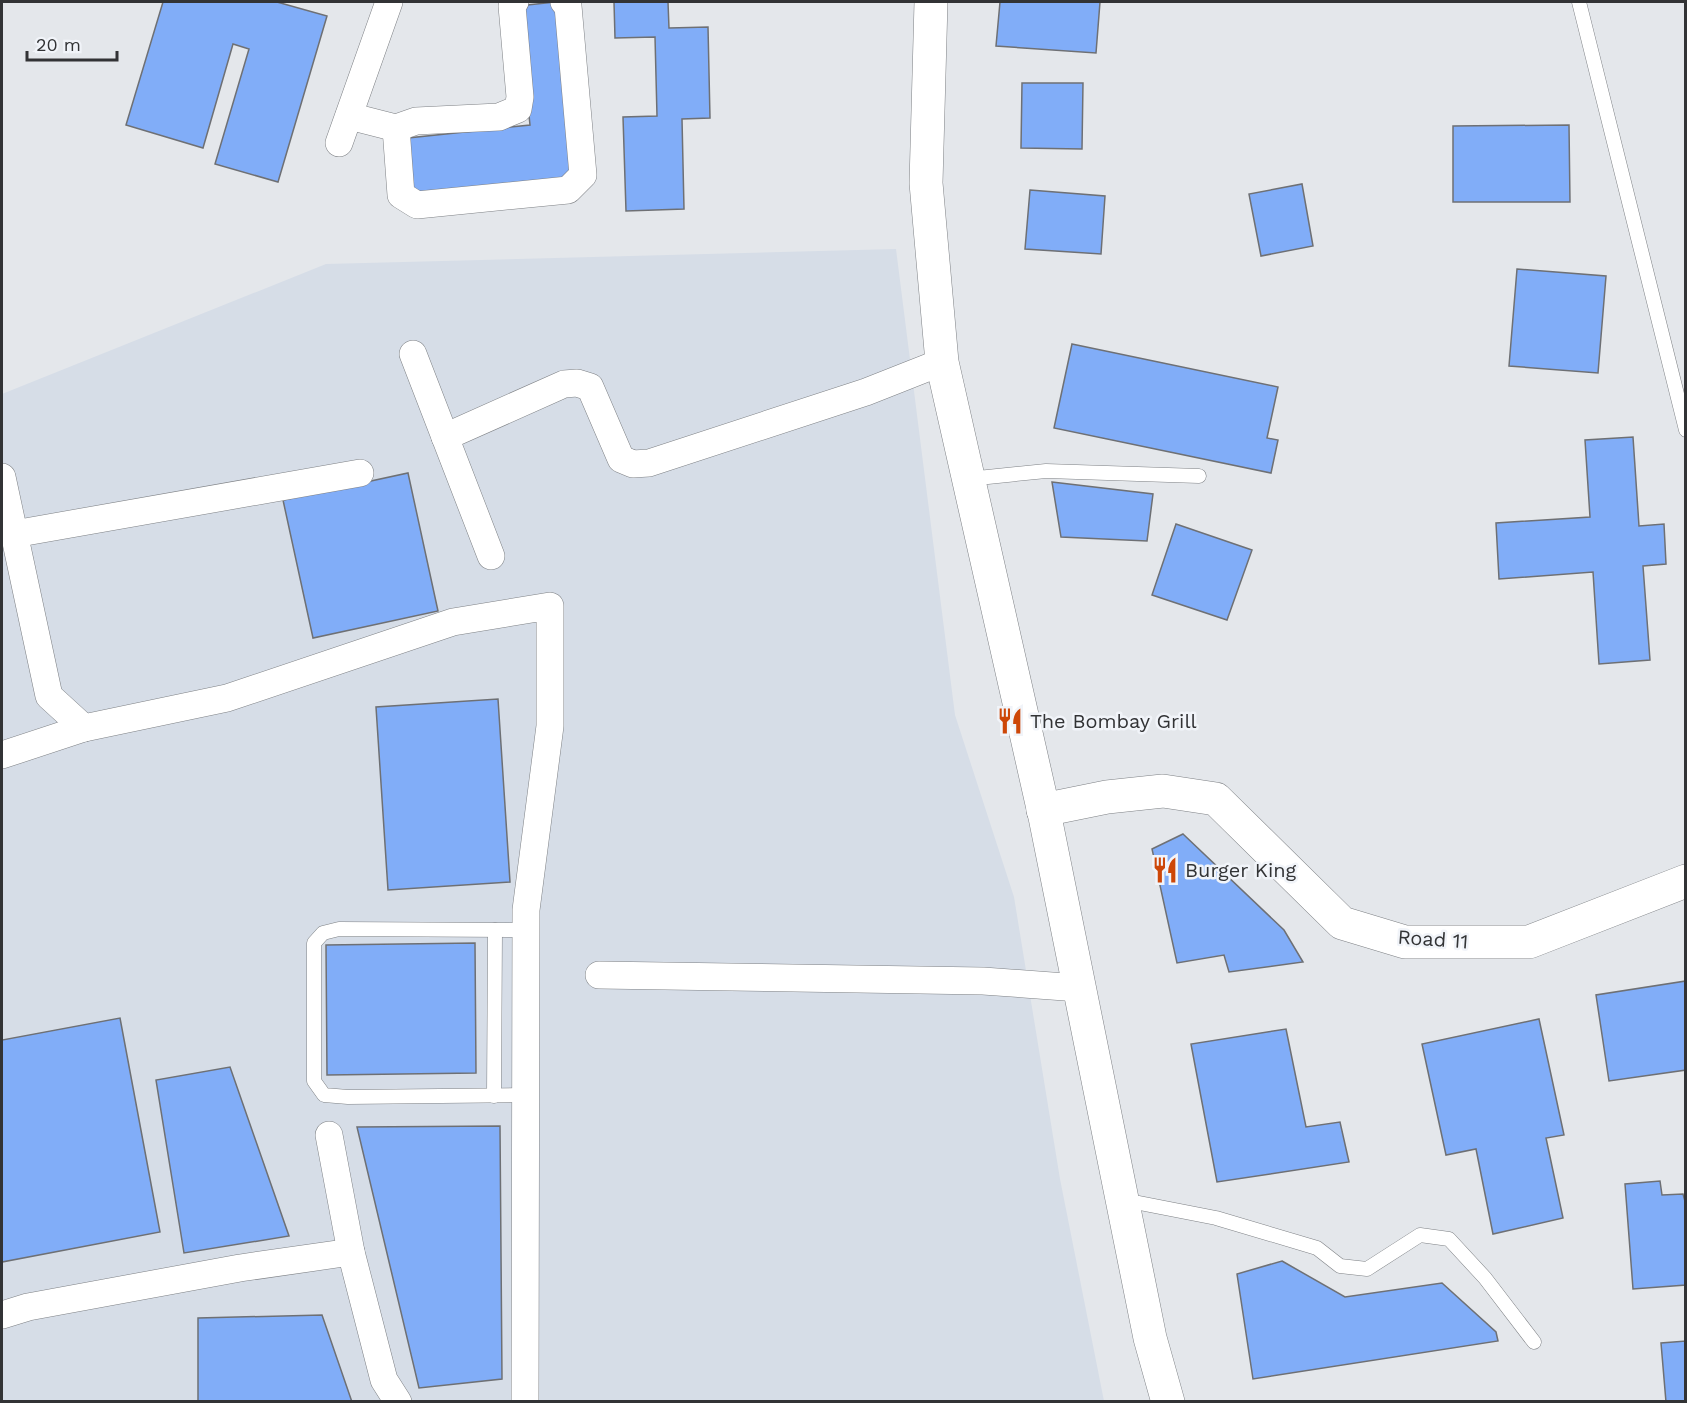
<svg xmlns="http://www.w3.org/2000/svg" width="1687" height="1403" viewBox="0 0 1687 1403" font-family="'Work Sans',sans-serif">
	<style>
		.built { fill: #d6dde7 }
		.building { fill: #81adf8; stroke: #6e7074; stroke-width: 1.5 }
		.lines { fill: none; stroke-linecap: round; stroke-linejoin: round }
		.lane-casing { stroke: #7e8185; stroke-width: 15 }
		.street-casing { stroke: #7e8185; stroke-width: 28 }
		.secondary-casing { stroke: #7e8185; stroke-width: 34 }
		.lane { stroke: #fff; stroke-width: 14 }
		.street { stroke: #fff; stroke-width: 27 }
		.secondary { stroke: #fff; stroke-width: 33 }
		.labels { text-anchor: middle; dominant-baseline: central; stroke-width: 5; stroke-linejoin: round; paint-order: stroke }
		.poi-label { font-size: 20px; fill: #323335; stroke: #f1f4f9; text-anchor: start }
		.street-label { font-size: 20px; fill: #323335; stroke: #f1f4f9 }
	</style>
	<rect width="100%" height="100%" fill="#e4e7eb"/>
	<!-- built -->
	<polygon class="built" points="896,249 955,715 1014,897 1060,1179 1104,1401 2,1402 2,394 326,264"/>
	<!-- building -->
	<g class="building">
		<polygon points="163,2 277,2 327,16 278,182 215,164 249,49 233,44 203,148 126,125"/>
		<polygon points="555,2 573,181 414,197 408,138 530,125 518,6"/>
		<polygon points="614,2 668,2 669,28 708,27 710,118 682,119 684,209 626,211 623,117 657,116 655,37 615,38"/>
		<polygon points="1000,2 1100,2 1096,53 996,46"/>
		<polygon points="1022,83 1083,83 1082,149 1021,148"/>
		<polygon points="1569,125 1570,202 1453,202 1453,126"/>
		<polygon points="1302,184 1313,246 1261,256 1249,194"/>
		<polygon points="1030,190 1105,196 1101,254 1025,249"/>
		<polygon points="1517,269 1606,276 1598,373 1509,366"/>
		<polygon points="1072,344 1278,387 1267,438 1278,440 1271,473 1054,428"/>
		<polygon points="1633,437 1639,526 1664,524 1666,564 1643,566 1650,660 1599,664 1593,572 1499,579 1496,523 1590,517 1585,440"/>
		<polygon points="408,473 438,611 313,638 283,500"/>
		<polygon points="1052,482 1153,494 1147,541 1061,537"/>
		<polygon points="1176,524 1252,550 1227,620 1152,595"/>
		<polygon points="498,699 510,882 388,890 376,707"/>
		<polygon points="1183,834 1284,930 1303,962 1229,972 1224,955 1177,963 1152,849"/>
		<polygon points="475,943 476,1073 327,1075 326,945"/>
		<polygon points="1686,981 1686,1070 1609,1081 1596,995"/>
		<polygon points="120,1018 160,1232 2,1262 2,1040"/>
		<polygon points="1539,1019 1564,1135 1546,1138 1563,1218 1493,1234 1476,1149 1446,1155 1422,1044"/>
		<polygon points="1286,1029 1306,1127 1340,1122 1349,1162 1217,1182 1191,1044"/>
		<polygon points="230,1067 289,1236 184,1253 156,1080"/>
		<polygon points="500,1126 502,1379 419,1388 357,1127"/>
		<polygon points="1660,1181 1662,1195 1683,1194 1686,1205 1686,1285 1633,1289 1625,1184"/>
		<polygon points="1282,1261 1345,1297 1442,1283 1496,1332 1498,1341 1253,1379 1237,1274"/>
		<polygon points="322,1315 352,1402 198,1402 198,1318"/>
		<polygon points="1686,1341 1686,1402 1666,1402 1661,1343"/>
	</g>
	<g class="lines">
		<!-- lane casing -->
		<g class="lane-casing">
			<g id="lane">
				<polyline points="1579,2 1686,430"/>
				<polyline points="968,479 1046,471 1199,476"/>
				<polyline points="526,1095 348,1097 324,1095 314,1081 314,943 323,933 339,929 526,930"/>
				<polyline points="494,1096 495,930"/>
				<polyline points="1124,1200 1216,1218 1317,1248 1340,1266 1367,1269 1420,1235 1449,1239 1485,1278 1534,1342"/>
			</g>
		</g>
		<!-- street casing -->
		<g class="street-casing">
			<g id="street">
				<polyline points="349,116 396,128 416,121 499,117 518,109 520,97 512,6 515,2"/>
				<polyline points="396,128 401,195 417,205 568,190 583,175 568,6 564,2"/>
				<polyline points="339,143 389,2"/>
				<polyline points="413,354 491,556"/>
				<polyline points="445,437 564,384 577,383 590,387 621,459 633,464 649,463 866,392 942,362"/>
				<polyline points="2,477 49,696 84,728 227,698 453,622 550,606 550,726 526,910 525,1402"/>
				<polyline points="14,534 360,473"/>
				<polyline points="2,755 84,728"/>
				<polyline points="599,975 983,981 1079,988"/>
				<polyline points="329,1135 351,1252 384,1380 398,1402"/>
				<polyline points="2,1315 28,1307 240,1268 351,1252"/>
			</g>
		</g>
		<!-- secondary casing -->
		<g class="secondary-casing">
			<g id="secondary">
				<polyline points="931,2 926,183 942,362 1045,817 1150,1338 1168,1402"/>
				<polyline points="1043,810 1107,797 1163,791 1216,799 1342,923 1405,942 1529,942 1686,881"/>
			</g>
		</g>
		<!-- lane -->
		<use href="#lane" class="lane"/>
		<!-- street -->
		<use href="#street" class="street"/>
		<!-- secondary -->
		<use href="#secondary" class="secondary"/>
	</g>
	<!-- icons -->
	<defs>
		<g id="restaurant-bare" transform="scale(2.07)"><path d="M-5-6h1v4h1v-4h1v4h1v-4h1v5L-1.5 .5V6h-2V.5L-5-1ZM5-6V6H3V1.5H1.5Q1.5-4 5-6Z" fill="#cd4708" stroke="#f1f4f9" stroke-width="2.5" paint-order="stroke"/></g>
	</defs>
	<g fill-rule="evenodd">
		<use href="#restaurant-bare" x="1010" y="721"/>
		<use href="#restaurant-bare" x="1165" y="870"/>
	</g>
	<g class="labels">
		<!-- poi labels -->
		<g class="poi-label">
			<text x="1030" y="721">The Bombay Grill</text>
			<text x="1185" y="870">Burger King</text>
		</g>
		<!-- street labels -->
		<g class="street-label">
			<text transform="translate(1433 939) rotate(4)">Road 11</text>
		</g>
	</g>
	<!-- border -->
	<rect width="1687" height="1403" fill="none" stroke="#323335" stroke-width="6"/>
	<!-- scale -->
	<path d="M27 51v9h90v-9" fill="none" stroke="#323335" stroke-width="3"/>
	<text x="36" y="51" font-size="18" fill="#323335" stroke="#f1f4f9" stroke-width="4.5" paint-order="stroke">20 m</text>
</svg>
